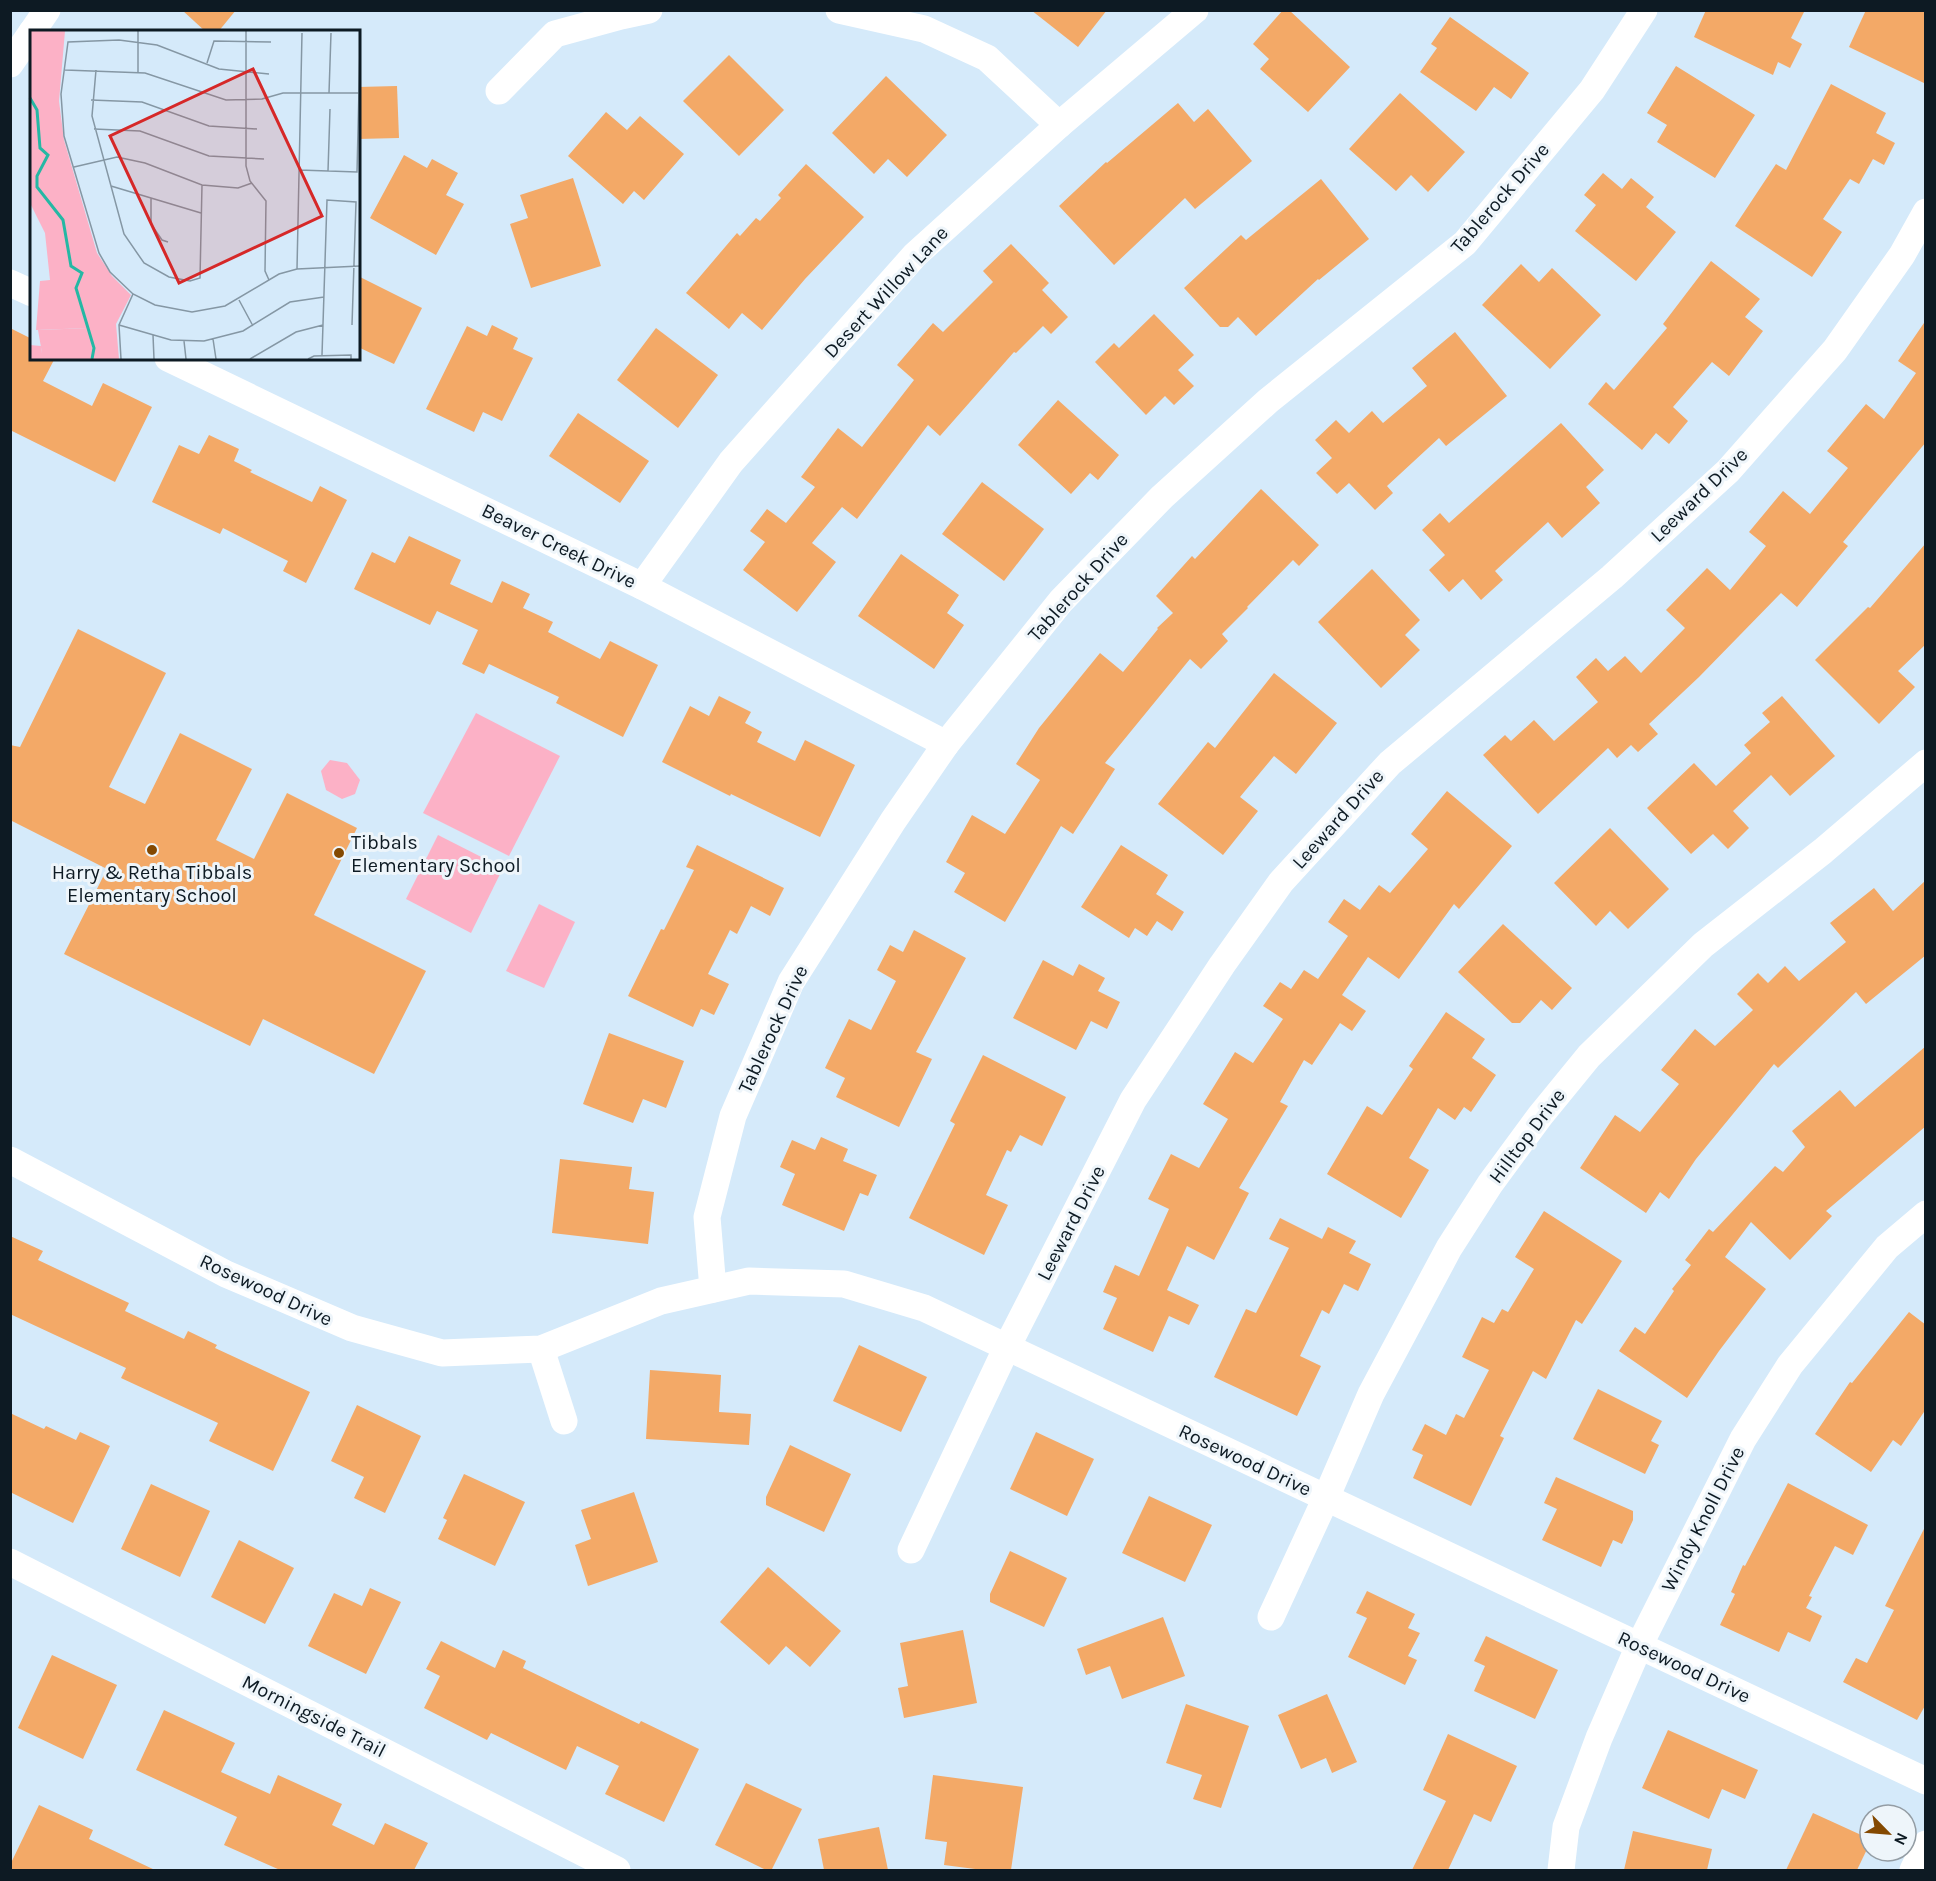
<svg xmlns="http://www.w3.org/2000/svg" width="1936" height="1881" viewBox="0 0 1936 1881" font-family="Karla,sans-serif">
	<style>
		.green { fill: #fcb1c6 }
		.building { fill: #f3a967 }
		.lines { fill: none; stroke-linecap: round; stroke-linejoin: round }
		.street { stroke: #fff; stroke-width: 27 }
		.poi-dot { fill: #844901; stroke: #eef5fa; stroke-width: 2 }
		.labels { text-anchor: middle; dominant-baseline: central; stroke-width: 6; stroke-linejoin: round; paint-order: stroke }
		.street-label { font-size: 20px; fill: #0d1a23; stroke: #eef5fa }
		.poi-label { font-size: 20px; fill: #0d1a23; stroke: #eef5fa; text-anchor: start }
		.inset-river { fill: none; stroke: #25b8a4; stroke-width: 3 }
		.inset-road { fill: none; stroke: #8597a4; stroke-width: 1.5 }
		.view { fill: #d62828; fill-opacity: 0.15; stroke: #d62828; stroke-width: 3 }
		.inset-edge { fill: none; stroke: #0d1a23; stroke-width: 3 }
	</style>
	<rect width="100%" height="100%" fill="#d5eafa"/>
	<!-- green -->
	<g class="green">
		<polygon points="476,713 560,756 509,856 423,813"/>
		<polygon points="330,760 347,763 360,780 355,794 342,799 326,790 321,771"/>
		<polygon points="438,835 503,868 471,933 406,899"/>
		<polygon points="539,904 575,922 544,988 506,971"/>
	</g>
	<!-- building -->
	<g class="building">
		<polygon points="182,10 236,10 218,32 206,32"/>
		<polygon points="1031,10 1107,10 1078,47"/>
		<polygon points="1283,10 1289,10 1350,67 1308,112 1260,69 1269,59 1253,44"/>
		<polygon points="1706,10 1805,10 1791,38 1802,44 1790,68 1778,62 1773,75 1694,37"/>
		<polygon points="1866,10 1926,10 1926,84 1849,47"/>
		<polygon points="1450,17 1529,73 1511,99 1494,87 1476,111 1420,72 1437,48 1431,44"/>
		<polygon points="729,55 784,110 739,156 683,101"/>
		<polygon points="1676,66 1755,115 1715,178 1657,142 1667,125 1647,113"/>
		<polygon points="886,76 947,135 907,177 888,159 874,174 832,133"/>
		<polygon points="1831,84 1886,113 1876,133 1895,143 1884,165 1873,159 1859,184 1850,179 1823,219 1842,232 1812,277 1735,226 1776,164 1786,170"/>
		<polygon points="397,86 399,138 358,139 358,87"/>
		<polygon points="1400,93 1465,152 1428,192 1411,175 1396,191 1349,149"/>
		<polygon points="1178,103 1194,122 1208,109 1252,161 1195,209 1185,198 1114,265 1059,206 1106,162 1107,163"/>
		<polygon points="606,112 627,130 640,116 684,154 644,200 634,191 623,204 568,156"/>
		<polygon points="404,155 427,168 432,159 458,173 446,195 464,204 436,255 370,218"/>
		<polygon points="806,164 864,217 805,279 762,330 742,313 729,329 686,293 737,233 740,236 756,218 760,221 781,198 778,195"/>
		<polygon points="1603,173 1622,189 1631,178 1654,197 1646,207 1676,232 1636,281 1575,231 1596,205 1584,195"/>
		<polygon points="573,178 601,266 531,288 510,224 528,218 520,195"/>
		<polygon points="1321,179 1369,239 1319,280 1318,279 1256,336 1238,317 1228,327 1220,327 1184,288 1241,235 1246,240"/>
		<polygon points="1011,244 1049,283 1042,290 1068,317 1051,334 1043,326 1016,353 1014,352 940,436 928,425 857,519 842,507 812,543 836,562 797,612 743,570 765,542 750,531 767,509 786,523 815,487 801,477 838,428 862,447 914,380 897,365 933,323 943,332 993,282 983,271"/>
		<polygon points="1711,261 1760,299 1745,317 1763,331 1729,376 1712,362 1673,407 1688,421 1669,444 1656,433 1642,450 1588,404 1606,382 1614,390 1667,328 1663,324"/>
		<polygon points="1521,264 1539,282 1552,268 1601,315 1550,369 1482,305"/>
		<polygon points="358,276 422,308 394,364 358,347"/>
		<polygon points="1154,314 1194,355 1178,370 1194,386 1174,405 1165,396 1146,415 1095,362 1114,343 1119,348"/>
		<polygon points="1926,320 1926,442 1843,542 1848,546 1797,607 1781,593 1699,677 1649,724 1658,734 1638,752 1631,745 1617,758 1608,748 1538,814 1483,755 1505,735 1511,741 1534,720 1554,741 1598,702 1576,677 1596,658 1608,671 1625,656 1641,673 1685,628 1666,610 1707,568 1730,590 1766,546 1749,532 1783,491 1810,514 1848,468 1827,451 1866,404 1884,419 1916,373 1898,361"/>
		<polygon points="492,325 518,338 513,349 533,358 502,421 483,412 474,432 426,409 467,326 487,336"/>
		<polygon points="10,328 32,339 32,358 55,358 43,381 92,406 103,383 152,407 115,482 10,430"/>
		<polygon points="656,328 718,375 678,428 617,380"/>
		<polygon points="1455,332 1507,396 1446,446 1439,438 1387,486 1393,493 1375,510 1349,483 1337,494 1316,473 1332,458 1315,440 1336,420 1349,433 1372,411 1383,423 1427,386 1412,368"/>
		<polygon points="1058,400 1119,455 1098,480 1090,473 1071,494 1018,445"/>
		<polygon points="578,413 649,461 620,503 549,456"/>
		<polygon points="1561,423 1604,470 1586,487 1600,503 1562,538 1548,522 1495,571 1503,580 1481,600 1463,579 1449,592 1429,570 1445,555 1422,530 1440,513 1449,523"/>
		<polygon points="209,435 239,449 234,461 252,470 250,472 312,502 320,486 347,500 306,583 283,571 288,561 223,528 220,534 152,502 179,445 199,454"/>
		<polygon points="982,482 1044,529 1004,581 942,534"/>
		<polygon points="1261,489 1319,545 1299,566 1293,560 1247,607 1248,608 1222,634 1228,641 1201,669 1190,659 1105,763 1115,769 1073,834 1061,826 1005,922 954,892 965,873 946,862 972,815 1005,834 1040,780 1016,764 1039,728 1100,653 1123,672 1158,629 1157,628 1173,613 1156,596 1192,556 1195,559"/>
		<polygon points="409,536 461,560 450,584 492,603 502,581 530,594 523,608 553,622 548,632 600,659 610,641 658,665 623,737 556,703 559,697 489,664 484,674 462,664 478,630 437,611 430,625 354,589 372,552 395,563"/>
		<polygon points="1926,543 1926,644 1898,671 1915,687 1879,724 1815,660 1868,607 1870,608"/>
		<polygon points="901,554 959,595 947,613 964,625 934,669 858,616"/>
		<polygon points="1372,569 1420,620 1405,635 1420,650 1381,688 1318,622"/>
		<polygon points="78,629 166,673 109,787 145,804 180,733 252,769 216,840 254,859 287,793 357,828 314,915 426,971 374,1074 263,1019 250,1046 64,954 107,869 10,820 10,745 20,747"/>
		<polygon points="1274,673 1337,723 1296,774 1274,756 1240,797 1258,811 1223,855 1158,804 1208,742 1215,748"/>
		<polygon points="719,696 751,712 745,723 762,732 757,742 795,761 805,740 855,765 820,837 731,794 730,796 662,762 690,706 709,716"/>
		<polygon points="1782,696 1835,756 1790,796 1771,775 1733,811 1749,828 1728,849 1713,834 1691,854 1647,808 1694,763 1716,786 1751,753 1744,745 1770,722 1762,713"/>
		<polygon points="1447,791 1512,846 1459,909 1454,904 1399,979 1368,957 1342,995 1366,1011 1352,1031 1340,1023 1312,1065 1304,1060 1280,1102 1288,1106 1239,1188 1249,1193 1214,1260 1187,1246 1167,1290 1199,1305 1189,1325 1169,1316 1153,1352 1103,1329 1117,1298 1103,1292 1115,1265 1139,1276 1169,1209 1148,1199 1171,1154 1199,1168 1228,1119 1203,1104 1235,1052 1253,1063 1283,1019 1263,1006 1280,982 1291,989 1304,970 1318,979 1348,936 1328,922 1344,899 1360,910 1379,885 1390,893 1428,849 1411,834"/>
		<polygon points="1610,828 1669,889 1628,929 1610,911 1596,926 1554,883"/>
		<polygon points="697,845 784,888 770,916 751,906 737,934 730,930 708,974 729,984 714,1015 701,1009 693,1027 628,996 661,929 664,930 694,870 686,867"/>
		<polygon points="1121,845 1168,875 1156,894 1184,912 1172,931 1157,921 1147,936 1135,928 1129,938 1081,907"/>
		<polygon points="1926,880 1926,955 1866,1004 1856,992 1778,1068 1774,1064 1696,1159 1669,1199 1660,1192 1646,1213 1580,1168 1615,1115 1640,1132 1679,1084 1661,1070 1695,1029 1715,1046 1753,1010 1737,994 1758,973 1768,983 1785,966 1799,981 1846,942 1830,923 1874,888 1893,911"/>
		<polygon points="1503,924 1572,988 1552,1010 1541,1000 1520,1023 1512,1023 1458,972"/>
		<polygon points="914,930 966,958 916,1052 932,1059 899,1127 836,1097 845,1078 825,1068 849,1019 871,1030 896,981 877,970 890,945 903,952"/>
		<polygon points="1043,960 1073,976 1079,964 1105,978 1098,991 1120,1002 1107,1029 1091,1021 1076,1050 1013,1018"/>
		<polygon points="1446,1012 1485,1039 1472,1058 1496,1075 1471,1112 1464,1107 1455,1120 1438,1108 1409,1158 1429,1170 1401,1218 1327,1174 1367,1106 1382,1115 1413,1069 1409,1066"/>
		<polygon points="609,1033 684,1061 666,1108 643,1099 633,1123 583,1104"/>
		<polygon points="1926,1046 1926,1126 1826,1211 1832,1216 1790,1260 1751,1222 1725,1257 1766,1289 1719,1351 1687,1398 1619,1351 1635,1327 1645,1334 1674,1291 1672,1289 1691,1265 1685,1260 1709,1229 1713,1232 1775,1166 1783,1172 1805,1147 1792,1131 1840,1090 1855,1107"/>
		<polygon points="983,1055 1066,1097 1042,1146 1020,1135 1011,1152 1007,1150 986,1195 1008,1205 984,1255 909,1218 955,1124 950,1121"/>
		<polygon points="821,1137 848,1149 843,1161 877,1175 868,1196 860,1193 844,1231 782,1205 795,1174 780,1167 792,1140 815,1150"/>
		<polygon points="560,1159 632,1167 629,1189 654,1192 648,1244 552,1233"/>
		<polygon points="1544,1211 1622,1261 1582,1324 1576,1320 1546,1379 1533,1371 1500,1436 1504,1438 1471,1506 1413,1478 1423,1455 1412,1450 1425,1424 1446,1435 1456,1414 1464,1418 1489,1370 1462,1357 1482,1317 1494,1323 1502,1309 1508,1312 1534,1269 1515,1257"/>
		<polygon points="1280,1218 1322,1239 1328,1227 1356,1241 1349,1253 1371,1264 1358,1291 1344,1284 1329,1314 1322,1310 1300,1356 1321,1366 1297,1416 1214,1377 1246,1309 1256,1313 1289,1248 1269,1239"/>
		<polygon points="10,1236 43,1251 38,1260 129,1303 125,1311 184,1339 188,1331 217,1345 215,1348 310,1392 273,1471 209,1441 218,1423 121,1378 126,1368 10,1314"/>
		<polygon points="1909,1312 1926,1325 1926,1409 1901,1446 1893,1440 1871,1472 1815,1434 1850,1382 1852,1383"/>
		<polygon points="859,1345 927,1377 901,1432 833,1401"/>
		<polygon points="650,1370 721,1375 719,1412 751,1414 749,1445 646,1439"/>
		<polygon points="1598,1389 1662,1421 1651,1441 1659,1445 1645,1474 1573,1439"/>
		<polygon points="357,1405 421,1436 385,1513 354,1498 364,1477 331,1461"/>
		<polygon points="10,1413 44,1429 46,1426 76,1440 80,1432 110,1446 73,1523 10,1492"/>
		<polygon points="1036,1432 1094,1459 1067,1516 1010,1489"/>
		<polygon points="790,1445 851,1474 824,1532 766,1505 766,1497"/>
		<polygon points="464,1474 525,1502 495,1566 438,1539 447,1520 443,1518"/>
		<polygon points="1556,1477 1633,1511 1633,1520 1622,1544 1613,1540 1601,1567 1542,1540 1557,1509 1544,1503"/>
		<polygon points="1788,1483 1868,1525 1853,1555 1835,1546 1809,1596 1812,1597 1806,1608 1822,1616 1810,1642 1788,1632 1779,1652 1720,1625 1735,1594 1731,1592 1743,1565 1745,1566"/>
		<polygon points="151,1484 210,1511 180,1577 121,1549"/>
		<polygon points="634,1492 658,1562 588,1586 575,1545 591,1539 581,1510"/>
		<polygon points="1149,1496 1212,1525 1185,1582 1122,1553"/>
		<polygon points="1926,1525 1926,1704 1917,1720 1843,1682 1856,1658 1867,1663 1894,1610 1885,1606"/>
		<polygon points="239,1540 294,1568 265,1624 211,1597"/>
		<polygon points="1010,1551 1067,1578 1044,1627 990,1602 990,1594"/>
		<polygon points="768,1567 841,1631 810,1667 786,1646 769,1665 720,1622"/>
		<polygon points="370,1588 401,1602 366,1674 308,1646 334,1593 362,1606"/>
		<polygon points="1367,1591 1415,1614 1408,1628 1420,1633 1408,1656 1417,1660 1405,1685 1348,1657 1367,1618 1356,1613"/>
		<polygon points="1163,1617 1185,1676 1122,1699 1110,1666 1086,1675 1077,1649"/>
		<polygon points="963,1630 977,1703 904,1718 898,1688 908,1686 900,1643"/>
		<polygon points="1486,1636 1558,1670 1535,1719 1474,1691 1485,1666 1474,1661"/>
		<polygon points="441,1641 495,1668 503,1650 526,1661 523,1668 639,1724 641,1721 699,1749 664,1822 605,1794 619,1766 577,1746 566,1770 491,1733 487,1740 424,1708 440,1676 426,1669"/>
		<polygon points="52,1655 117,1685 83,1759 18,1728"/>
		<polygon points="1327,1694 1357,1762 1332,1773 1326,1758 1301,1769 1278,1715"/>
		<polygon points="1186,1704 1249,1726 1221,1808 1193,1799 1202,1775 1166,1763"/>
		<polygon points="164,1710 235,1743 221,1772 270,1794 278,1775 342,1804 332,1825 374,1845 385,1823 428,1843 414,1870 280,1870 224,1845 237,1817 136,1770"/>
		<polygon points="1668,1730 1758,1770 1745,1799 1722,1789 1709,1819 1642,1788"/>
		<polygon points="1448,1734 1517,1766 1491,1822 1474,1814 1448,1870 1412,1870 1446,1801 1423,1790"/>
		<polygon points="933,1775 1023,1787 1011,1870 983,1870 944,1865 947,1842 925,1839"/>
		<polygon points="746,1783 802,1809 772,1869 764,1869 715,1845"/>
		<polygon points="39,1805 93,1830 89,1839 155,1870 10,1870 10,1865"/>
		<polygon points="1813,1813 1870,1839 1870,1843 1857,1870 1786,1870"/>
		<polygon points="879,1827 888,1870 824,1870 818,1839"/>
		<polygon points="1633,1831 1712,1849 1707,1870 1624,1870"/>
	</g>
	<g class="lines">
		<!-- street -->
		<g class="street">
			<polyline points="839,10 924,29 987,58 1059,125"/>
			<polyline points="32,32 47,10"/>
			<polyline points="10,64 32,32"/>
			<polyline points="499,91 555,34 621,16 649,10"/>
			<polyline points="10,283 32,293"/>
			<polyline points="168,358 642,586 946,744"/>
			<polyline points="642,586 731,462 915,255 1059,125 1195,10"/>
			<polyline points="10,1160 226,1274 352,1328 442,1353 541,1349 661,1301 749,1281 844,1284 924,1308 1926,1781"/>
			<polyline points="713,1289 707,1217 733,1116 791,982 893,821 946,744 1061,601 1162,497 1268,401 1465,243 1592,90 1644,10"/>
			<polyline points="541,1349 564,1421"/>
			<polyline points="911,1550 1007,1347 1133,1100 1222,965 1281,882 1390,763 1612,577 1728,471 1835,350 1902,255 1926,212"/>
			<polyline points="10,1562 617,1870"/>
			<polyline points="1271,1617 1326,1498 1371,1394 1449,1248 1490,1184 1540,1116 1589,1056 1703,945 1823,851 1926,763"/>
			<polyline points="1561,1870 1566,1827 1599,1738 1639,1646 1743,1439 1790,1365 1887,1247 1926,1214"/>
			<polyline points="1913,1870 1926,1844"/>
		</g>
	</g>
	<!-- markers -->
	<g class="poi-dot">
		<circle cx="152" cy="850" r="6"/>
		<circle cx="339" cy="853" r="6"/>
	</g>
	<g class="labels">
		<!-- street labels -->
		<g class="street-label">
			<text transform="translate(1500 198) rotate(-49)">Tablerock Drive</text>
			<text transform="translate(886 292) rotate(-47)">Desert Willow Lane</text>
			<text transform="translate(1699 495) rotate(-44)">Leeward Drive</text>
			<text transform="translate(559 546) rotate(26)">Beaver Creek Drive</text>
			<text transform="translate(1078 587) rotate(-48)">Tablerock Drive</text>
			<text transform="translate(1338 819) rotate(-48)">Leeward Drive</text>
			<text transform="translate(773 1029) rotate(-65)">Tablerock Drive</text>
			<text transform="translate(1527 1136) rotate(-53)">Hilltop Drive</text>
			<text transform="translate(1071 1223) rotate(-63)">Leeward Drive</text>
			<text transform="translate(266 1290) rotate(25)">Rosewood Drive</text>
			<text transform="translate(1245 1460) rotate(25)">Rosewood Drive</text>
			<text transform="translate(1703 1519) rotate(-63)">Windy Knoll Drive</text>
			<text transform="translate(1684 1667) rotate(25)">Rosewood Drive</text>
			<text transform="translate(314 1716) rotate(27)">Morningside Trail</text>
		</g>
		<!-- poi labels -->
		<g class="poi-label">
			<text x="351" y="842">Tibbals<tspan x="351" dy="23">Elementary School</tspan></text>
			<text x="152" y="872" text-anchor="middle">Harry &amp; Retha Tibbals<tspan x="152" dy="23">Elementary School</tspan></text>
		</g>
	</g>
	<!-- overview -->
	<g transform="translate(30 30)">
		<rect width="330" height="330" fill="#d5eafa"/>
		<path d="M0,1H35L29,71L34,110L67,223L82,246L101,265L86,294L89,329H0V315L11,316L12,323L64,318L59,298L6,300L10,251L20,250L15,203L0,173Z" fill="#fcb1c6"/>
		<path d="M59,298L63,323H12L8,300Z" fill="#fcb1c6"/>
		<path class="inset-river" d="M0,68L7,80L10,118L18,125L7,146V157L33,190L41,236L52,243L46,258L64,318L62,329"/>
		<path class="inset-road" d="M216,1V136L220,151L236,171L235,241L239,250M177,33L184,11L241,12M35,40L115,43L196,70L232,69L253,63H330M66,40L62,86L94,204L114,233L139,247L160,251L170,248L172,155M108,42V1M239,44L189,39L127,15L89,10L38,12L31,64L34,106L69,223L80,242L103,264L125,275L162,282L195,276L249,244L267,239L330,236M299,63L301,3M61,70L112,72L179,96L227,99M64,99L110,101L179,126L234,129M44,137L87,127L115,133L172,155L208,158L222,153M269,140L327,142L330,17M298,141L300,79M81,156L171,183M121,168V194L132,210L138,212M267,239L272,3M209,270L223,296M89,295L141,310L174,311L213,301L260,272L294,267M123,305L124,329M183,309L186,329M154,311L156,329M292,325L297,170L326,172L322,295M91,329L89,295L103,264M220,329L266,302L293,295M278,329L284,326L321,325V329"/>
		<path class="view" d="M223,39L292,186L149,253L80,106Z"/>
		<rect width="330" height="330" class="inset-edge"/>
	</g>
	<!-- border -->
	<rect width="1936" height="1881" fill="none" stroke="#0d1a23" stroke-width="24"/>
	<!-- north arrow -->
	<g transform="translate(1888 1833) rotate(115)"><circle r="28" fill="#eef5fa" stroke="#949da4" stroke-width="1.5"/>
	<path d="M0-4.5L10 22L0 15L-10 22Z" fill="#844901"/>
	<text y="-9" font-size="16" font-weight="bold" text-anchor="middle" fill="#0d1a23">N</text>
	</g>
</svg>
